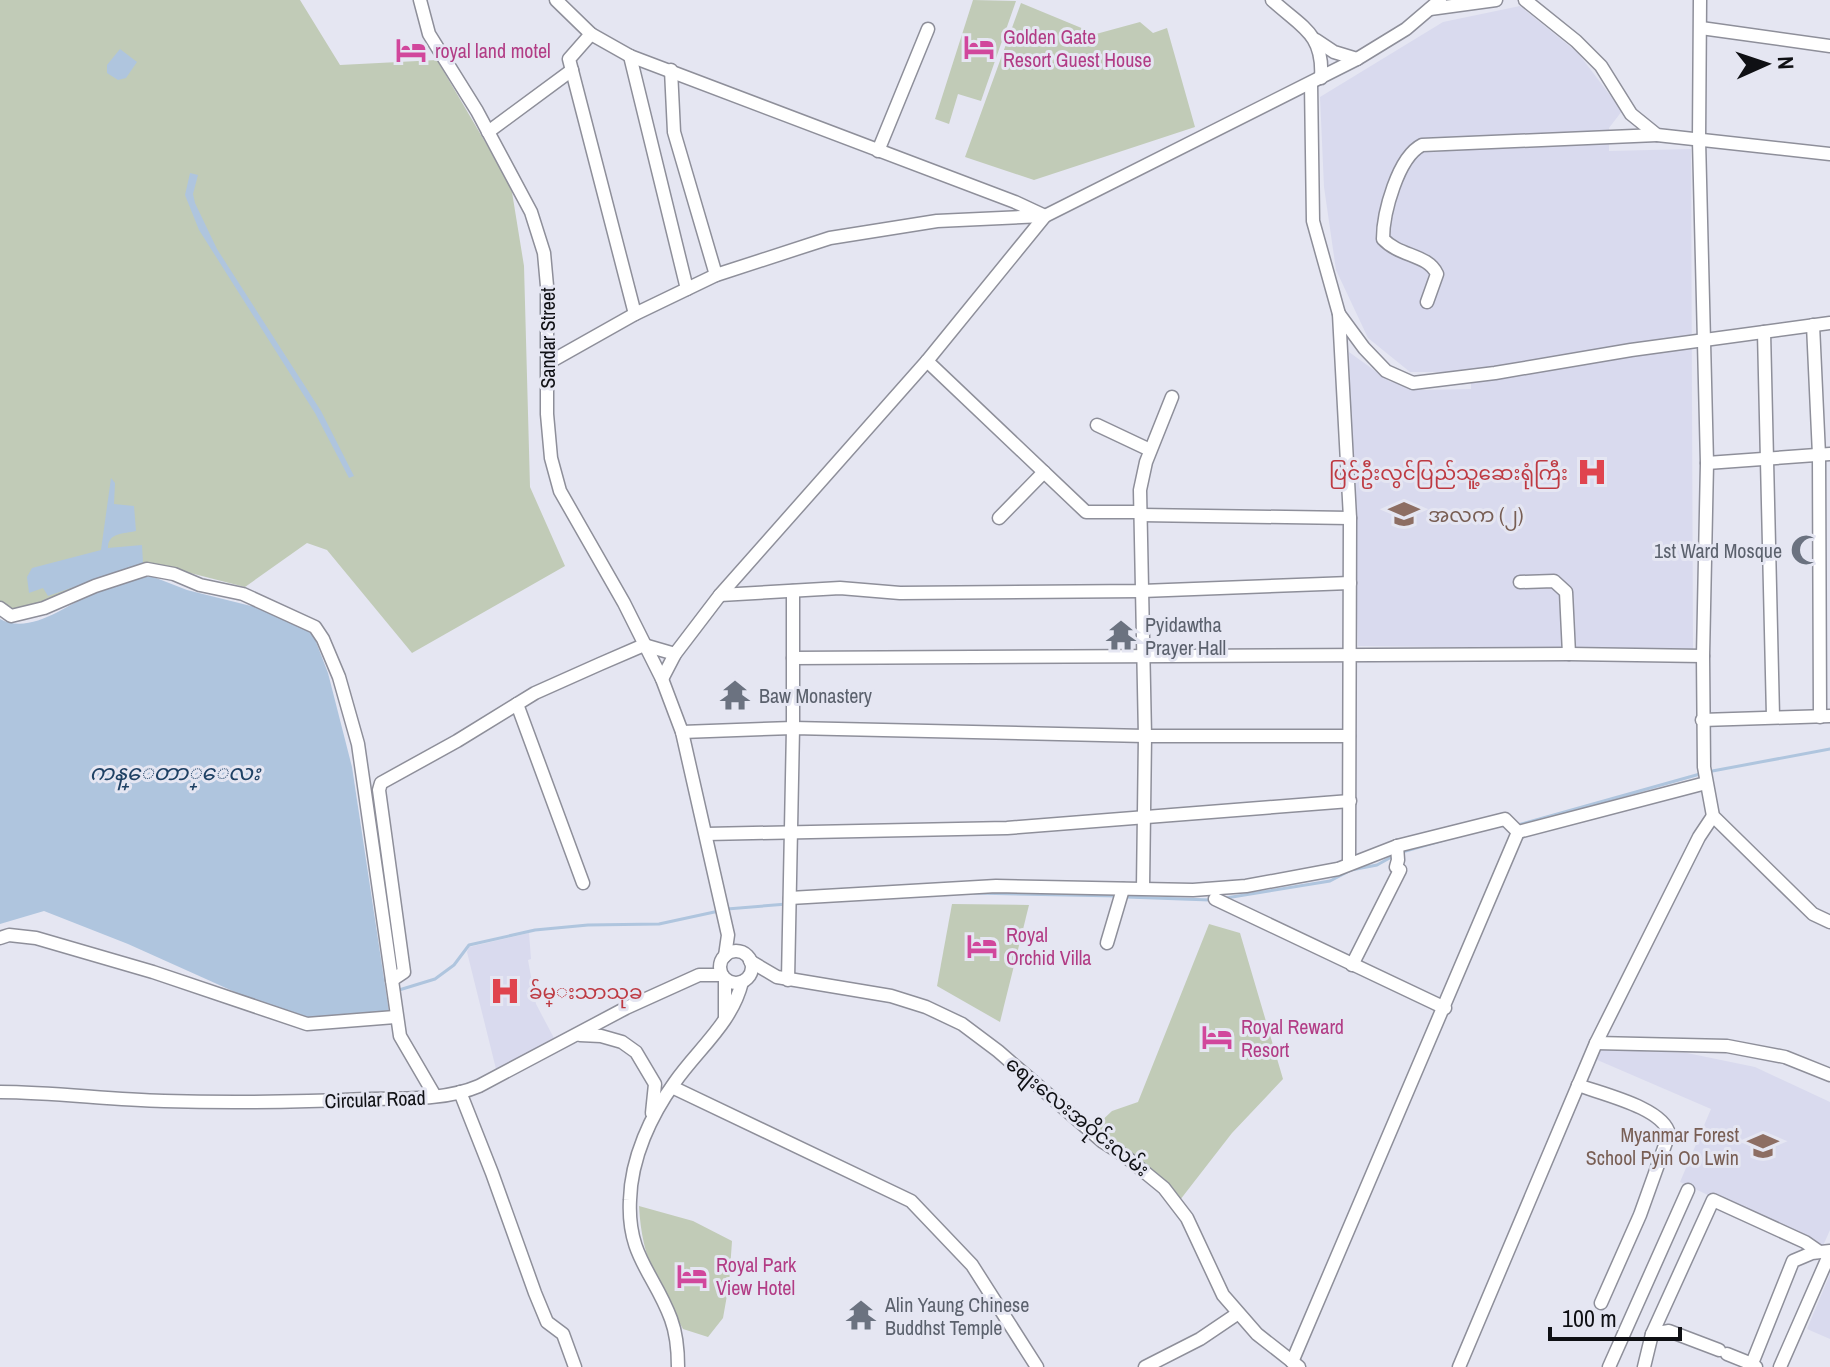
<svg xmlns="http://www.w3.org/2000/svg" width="1830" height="1367" viewBox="0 0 1830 1367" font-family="'Archivo Narrow','Noto Sans Myanmar',sans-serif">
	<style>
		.built { fill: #d9daee }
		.green { fill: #c1cbb7 }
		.water { fill: #afc5de }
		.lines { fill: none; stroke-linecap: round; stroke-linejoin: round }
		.stream { stroke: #afc5de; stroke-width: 3 }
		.minor-casing { stroke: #8e8f9a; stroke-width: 15 }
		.minor { stroke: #fff; stroke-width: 12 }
		.labels { text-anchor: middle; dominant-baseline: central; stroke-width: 6; stroke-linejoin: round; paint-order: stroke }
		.hotel-label { font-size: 20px; fill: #b23c85; stroke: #e5e6f2; text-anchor: start }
		.street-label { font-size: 20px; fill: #0f1014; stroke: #e5e6f2 }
		.health-label { font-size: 20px; fill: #be3a42; stroke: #e5e6f2; text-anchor: end }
		.education-label { font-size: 20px; fill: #785e54; stroke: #e5e6f2; text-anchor: start }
		.worship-label { font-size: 20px; fill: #5b616d; stroke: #e5e6f2; text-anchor: start }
		.water-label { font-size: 22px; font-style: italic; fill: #1f4164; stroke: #e5e6f2 }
	</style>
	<rect width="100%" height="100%" fill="#e5e6f2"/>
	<!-- built -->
	<g class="built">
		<polygon points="1520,6 1578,53 1622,111 1609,128 1609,151 1691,149 1693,650 1358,646 1349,352 1389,381 1420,390 1471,389 1471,372 1410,372 1368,338 1336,270 1324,187 1320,97 1443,22"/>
		<polygon points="529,933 531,959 528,960 536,1004 555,1040 496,1069 467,952 469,947"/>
		<polygon points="1599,1049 1687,1053 1755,1067 1830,1102 1830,1230 1822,1248 1680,1182 1711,1109 1595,1059"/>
		<polygon points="1830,1274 1830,1339 1807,1329"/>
	</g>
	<!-- green -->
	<g class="green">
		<polygon points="0,0 300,0 340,65 437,60 511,186 524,266 530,487 565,566 412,653 327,550 307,543 245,587 151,563 13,613 0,604"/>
		<polygon points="973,0 1016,1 981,101 958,94 949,124 935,119"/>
		<polygon points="1021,3 1096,34 1140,22 1153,33 1167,28 1195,127 1034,180 965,157"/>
		<polygon points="952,904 1029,905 1000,1022 937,986"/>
		<polygon points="1209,924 1240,933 1283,1079 1232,1133 1180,1200 1170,1187 1096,1126 1112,1111 1138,1102"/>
		<path d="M639,1206L693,1221L732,1241L729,1284L723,1318L708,1337L683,1329C658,1282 642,1261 639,1206Z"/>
	</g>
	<!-- water -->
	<g class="water">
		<polygon points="120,49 137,62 126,78 118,80 107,73 107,65"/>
		<polygon points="190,173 198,175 193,194 195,203 217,249 321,411 354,476 349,478 315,413 199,230 185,195"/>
		<path d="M111,478L115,483L114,504L134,506L136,531C124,534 108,532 108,548L142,545L143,563L48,596L43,588L29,593L27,577L32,568L101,550Z"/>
		<path d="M151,576L187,590L251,606L261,605L303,625L313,634L328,673L352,767L389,1012L302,1022L128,944L44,911L0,924V619C30,635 65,606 92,594C111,585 130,580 151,576Z"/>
	</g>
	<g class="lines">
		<!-- stream -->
		<g class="stream">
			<polyline points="1707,772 1830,749"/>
			<polyline points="1518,825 1700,774"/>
			<polyline points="1402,852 1444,840"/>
			<polyline points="974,893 1118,896"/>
			<polyline points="1126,897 1210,900"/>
			<polyline points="1226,898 1330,881 1351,870 1377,865 1395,855"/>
			<polyline points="727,909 787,904"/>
			<polyline points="399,990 435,979 454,965 469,945 535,930 588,925 659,924 719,911"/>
		</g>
		<!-- minor casing -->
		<g class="minor-casing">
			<g id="minor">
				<polyline points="420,0 429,34 477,111 531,212 544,253 547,286 547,414 551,458 560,491 624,603 662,679 682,732 728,935 725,956"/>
				<polyline points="556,0 591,34 630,56 1015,202 1045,216"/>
				<path d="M1272,0C1301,27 1324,33 1321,78"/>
				<polyline points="1525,0 1576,41 1601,66 1631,114 1657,135 1830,154"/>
				<polyline points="1700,0 1699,140 1707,463 1703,656 1704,767 1713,816 1813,914 1830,922"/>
				<polyline points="1430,9 1496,0"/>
				<polyline points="1701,28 1830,46"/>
				<polyline points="591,34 569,59 635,314"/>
				<polyline points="1316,40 1334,52 1357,59"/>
				<polyline points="630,56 687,289"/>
				<polyline points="671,70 674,132 716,275"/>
				<polyline points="1311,83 1313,221 1339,314 1350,518 1349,863"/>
				<polyline points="488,132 572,70"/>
				<polyline points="878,151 928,29"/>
				<path d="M1427,302L1437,274C1428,254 1400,257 1383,239C1383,213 1398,157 1422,145L1657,135"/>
				<polyline points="1339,314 1364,348 1386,371 1413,383 1495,373 1631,350 1830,323"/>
				<polyline points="1813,325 1819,455 1820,717"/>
				<polyline points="1764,332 1773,716"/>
				<polyline points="927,361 1086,512 1141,512"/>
				<polyline points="548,363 635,314 716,275 830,238 937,221 1043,216"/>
				<polyline points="1097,425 1150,450"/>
				<polyline points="1707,463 1830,454"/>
				<polyline points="1141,515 1350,518"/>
				<polyline points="999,518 1044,472"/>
				<polyline points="1520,582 1554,581 1566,592 1569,654"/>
				<polyline points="720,595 840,588 900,593 1142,591 1350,583"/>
				<polyline points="0,608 11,616 44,608 95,586 147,569 174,574 200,585 243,594 315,627 323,639 339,677 358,744 400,1036 435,1096"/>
				<polyline points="793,658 1569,654 1703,656"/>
				<polyline points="662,679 675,654 720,595 927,361 1045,216 1357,59 1406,29 1440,0"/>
				<polyline points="517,704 583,883"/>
				<polyline points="1702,720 1830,716"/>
				<polyline points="682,732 793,728 1145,736 1349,736"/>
				<polyline points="706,834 1007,828 1350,801"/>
				<polyline points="1143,888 1145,736 1140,490 1146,462 1172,397"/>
				<polyline points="790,898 996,886 1193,890 1246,886 1338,869 1397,846 1505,819 1518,832 1706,783"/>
				<polyline points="1215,899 1445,1008"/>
				<polyline points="0,938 9,935 36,938 153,972 307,1024 395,1017"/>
				<polyline points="1107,943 1123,889"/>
				<circle cx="736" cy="967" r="16"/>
				<polyline points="750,961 777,977 891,996 926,1007 962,1024 998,1051 1103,1142 1125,1156 1164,1188 1187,1218 1223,1295 1257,1334 1299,1367"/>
				<polyline points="1352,965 1400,870 1396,867 1398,860 1397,846"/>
				<polyline points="392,980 404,972 379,790 381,783 457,741 535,693 600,664 644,645 675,654"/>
				<polyline points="788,980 793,728 793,591"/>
				<polyline points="725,1018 725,979"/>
				<polyline points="580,1035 601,1036 622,1042 636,1052 655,1084 652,1113"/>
				<polyline points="1596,1043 1727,1046 1785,1057 1830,1075"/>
				<path d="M1578,1085C1602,1094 1664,1108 1669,1134L1640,1215L1601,1303"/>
				<polyline points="672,1087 911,1201 972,1265 1037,1367"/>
				<path d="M0,1092C55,1092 109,1100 164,1101C231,1103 298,1102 365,1099C402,1098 444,1101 479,1086L626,1008L699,975H722"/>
				<polyline points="460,1092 492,1173 535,1293 547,1322 563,1334 575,1367"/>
				<polyline points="1719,1350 1669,1331 1652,1334 1713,1200 1805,1242 1818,1251"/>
				<polyline points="1727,1354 1747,1362 1751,1367"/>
				<polyline points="1292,1362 1518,832"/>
				<path d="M678,1367C678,1351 677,1335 671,1319C654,1273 627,1256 630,1200C631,1158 651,1115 675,1082C698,1049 732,1023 742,982"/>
				<polyline points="1145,1367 1200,1339 1237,1314"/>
				<polyline points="1459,1367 1596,1043 1699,837 1713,816"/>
				<polyline points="1609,1367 1688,1190"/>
				<polyline points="1644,1367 1652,1334"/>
				<polyline points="1756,1367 1751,1366 1793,1261 1812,1253 1830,1251"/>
				<polyline points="1780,1367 1830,1253"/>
			</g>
		</g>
		<!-- minor -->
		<use href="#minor" class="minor"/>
	</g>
	<!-- icons -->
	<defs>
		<g id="hotel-bare" transform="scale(2.4)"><path d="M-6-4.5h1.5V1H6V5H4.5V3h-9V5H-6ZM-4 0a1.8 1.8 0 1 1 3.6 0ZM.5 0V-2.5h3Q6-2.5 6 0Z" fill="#d1479c" stroke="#e5e6f2" stroke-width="2.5" paint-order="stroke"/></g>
		<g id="hospital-bare" transform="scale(2.4)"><path d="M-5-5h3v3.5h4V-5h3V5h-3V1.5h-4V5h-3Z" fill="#e0444e" stroke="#e5e6f2" stroke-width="2.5" paint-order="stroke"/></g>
		<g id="school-bare" transform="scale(2.4)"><path d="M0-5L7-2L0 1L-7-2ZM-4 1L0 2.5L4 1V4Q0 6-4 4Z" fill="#8d6e63" stroke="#e5e6f2" stroke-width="2.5" paint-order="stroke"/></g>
		<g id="mosque-bare" transform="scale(2.4)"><path d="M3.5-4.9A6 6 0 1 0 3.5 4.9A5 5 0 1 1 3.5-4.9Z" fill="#6b7280" stroke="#e5e6f2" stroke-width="2.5" paint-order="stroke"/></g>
		<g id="temple-bare" transform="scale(2.4)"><path d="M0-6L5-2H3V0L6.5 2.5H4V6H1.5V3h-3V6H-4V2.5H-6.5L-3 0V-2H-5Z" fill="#6b7280" stroke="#e5e6f2" stroke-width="2.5" paint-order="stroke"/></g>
	</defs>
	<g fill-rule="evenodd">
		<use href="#hotel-bare" x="979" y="47"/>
		<use href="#hotel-bare" x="411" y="50"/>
		<use href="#hospital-bare" x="1592" y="472"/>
		<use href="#school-bare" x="1404" y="514"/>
		<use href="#mosque-bare" x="1806" y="550"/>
		<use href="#temple-bare" x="1121" y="635"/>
		<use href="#temple-bare" x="735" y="695"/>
		<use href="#hotel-bare" x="982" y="946"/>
		<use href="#hospital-bare" x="505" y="991"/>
		<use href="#hotel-bare" x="1217" y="1037"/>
		<use href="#school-bare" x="1763" y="1146"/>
		<use href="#hotel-bare" x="692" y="1276"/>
		<use href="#temple-bare" x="861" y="1315"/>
	</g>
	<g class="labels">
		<!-- hotel labels -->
		<g class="hotel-label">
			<text x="1003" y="36">Golden Gate<tspan x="1003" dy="23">Resort Guest House</tspan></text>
			<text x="435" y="50">royal land motel</text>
			<text x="1006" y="934">Royal<tspan x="1006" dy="23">Orchid Villa</tspan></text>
			<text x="1241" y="1026">Royal Reward<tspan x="1241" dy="23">Resort</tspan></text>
			<text x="716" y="1264">Royal Park<tspan x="716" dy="23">View Hotel</tspan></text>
		</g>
		<!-- street labels -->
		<g class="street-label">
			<text transform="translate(547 338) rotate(-90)">Sandar Street</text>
			<text transform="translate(375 1099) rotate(-2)">Circular Road</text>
			<text transform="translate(1078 1116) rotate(39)">စျေးလေးအဝိုင်းလမ်း</text>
		</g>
		<!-- health labels -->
		<g class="health-label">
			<text x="1568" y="472">ပြင်ဦးလွင်ပြည်သူ့ဆေးရုံကြီး</text>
			<text x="529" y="991" text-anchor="start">ခ်မ္းသာသုခ</text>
		</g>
		<!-- education labels -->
		<g class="education-label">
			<text x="1428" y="514">အလက (၂)</text>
			<text x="1739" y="1134" text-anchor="end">Myanmar Forest<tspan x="1739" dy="23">School Pyin Oo Lwin</tspan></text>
		</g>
		<!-- worship labels -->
		<g class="worship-label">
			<text x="1782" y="550" text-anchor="end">1st Ward Mosque</text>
			<text x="1145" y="624">Pyidawtha<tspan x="1145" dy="23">Prayer Hall</tspan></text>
			<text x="759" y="695">Baw Monastery</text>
			<text x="885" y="1304">Alin Yaung Chinese<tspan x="885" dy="23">Buddhst Temple</tspan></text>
		</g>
		<!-- water labels -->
		<g class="water-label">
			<text x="175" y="772">ကန္ေတာ္ေလး</text>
		</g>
	</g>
	<!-- north arrow -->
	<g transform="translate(1766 64) rotate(87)" stroke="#e5e6f2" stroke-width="6" paint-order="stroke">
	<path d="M0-6L14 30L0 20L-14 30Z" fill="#0f1014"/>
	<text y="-12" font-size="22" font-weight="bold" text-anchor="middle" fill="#0f1014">N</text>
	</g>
	<!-- scale -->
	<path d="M1550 1327v12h130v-12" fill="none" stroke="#0f1014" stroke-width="4"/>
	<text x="1562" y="1327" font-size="24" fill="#0f1014" stroke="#e5e6f2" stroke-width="6" paint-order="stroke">100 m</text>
</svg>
